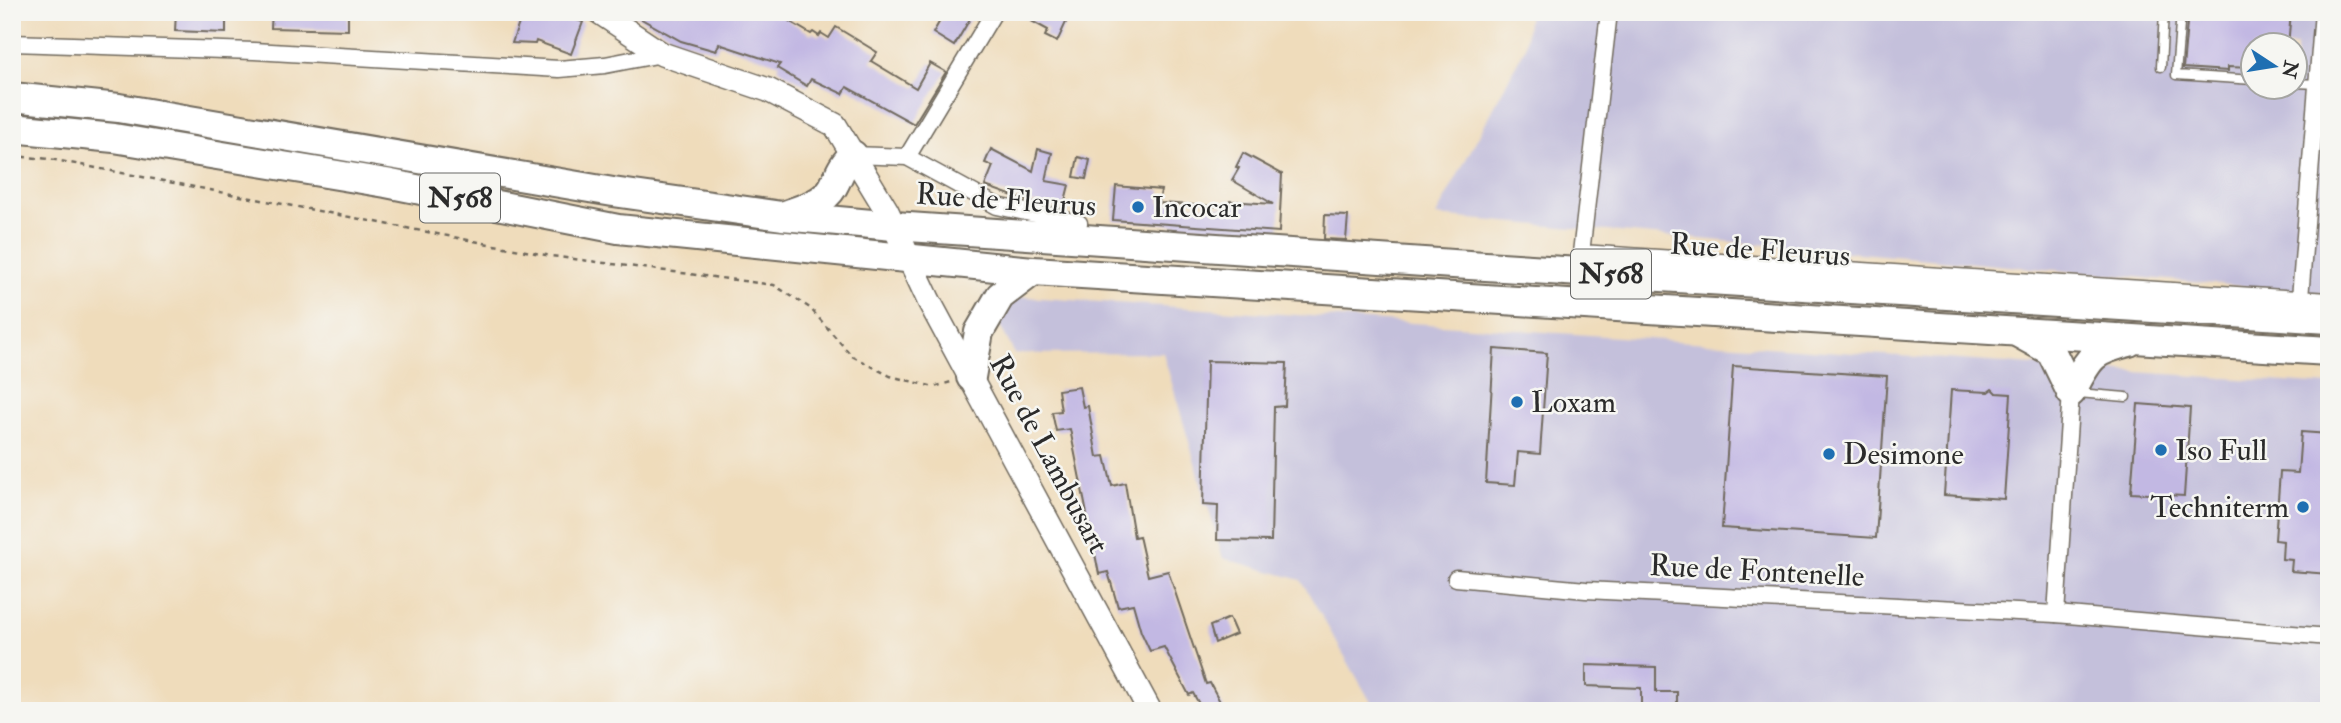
<svg xmlns="http://www.w3.org/2000/svg" width="2341" height="723" viewBox="0 0 2341 723" font-family="'IM FELL Double Pica',serif">
	<style>
		.industrial { fill: #c4c0db; fill-rule: evenodd }
		.building { fill: #c2b8e3 }
		.lines { fill: none; stroke-linecap: round; stroke-linejoin: round }
		.lane-casing { stroke: #70695d; stroke-width: 11 }
		.street-casing { stroke: #70695d; stroke-width: 19 }
		.secondary-casing { stroke: #70695d; stroke-width: 26 }
		.highway-casing { stroke: #70695d; stroke-width: 32 }
		.path { stroke: #70695d; stroke-width: 2.5; stroke-dasharray: 5 5; stroke-linecap: butt }
		.lane { stroke: #fff; stroke-width: 8 }
		.street { stroke: #fff; stroke-width: 16 }
		.secondary { stroke: #fff; stroke-width: 23 }
		.highway { stroke: #fff; stroke-width: 28 }
		.poi-dot { fill: #1f6fb2; stroke: #f6f6f2; stroke-width: 2.5 }
		.labels { text-anchor: middle; dominant-baseline: central; stroke-width: 5; stroke-linejoin: round; paint-order: stroke }
		.shield { fill: #f6f6f2; stroke: #686867; stroke-width: 2 }
		.shield-label { font-size: 28px; font-weight: bold; fill: #2b2b2b }
		.street-label { font-size: 30px; fill: #2b2b2b; stroke: #f6f6f2 }
		.poi-label { font-size: 30px; fill: #2b2b2b; stroke: #f6f6f2; text-anchor: start }
	</style>
	<rect width="100%" height="100%" fill="#f6f6f2"/>
	<filter id="ink" filterUnits="userSpaceOnUse"><feTurbulence type="fractalNoise" baseFrequency=".0143" numOctaves="2"/><feDisplacementMap in="SourceGraphic" scale="14" xChannelSelector="R" yChannelSelector="G"/><feConvolveMatrix kernelMatrix="1 2 1 2 8 2 1 2 1" color-interpolation-filters="sRGB"/></filter>
	<filter id="wash" filterUnits="userSpaceOnUse"><feTurbulence type="fractalNoise" baseFrequency=".00686" numOctaves="4" result="noise"/><feDisplacementMap in="SourceGraphic" scale="28" xChannelSelector="R" yChannelSelector="G"/><feGaussianBlur stdDeviation="1.57" result="paint"/><feColorMatrix in="noise" values="0 0 0 0 0 0 0 0 0 0 0 0 0 0 0 0 0 1.4 0 .05"/><feComposite in="paint" operator="in"/></filter>
	<g filter="url(#wash)">
		<rect width="100%" height="100%" fill="#efdcbb"/>
		<!-- industrial -->
		<g class="industrial">
			<path d="M1529,12H2329V294L1436,216L1525,48ZM2254,46H2296V88H2254Z"/>
			<polygon points="983,294 2329,385 2329,711 1376,711 1301,580 1223,558 1163,353 1015,354"/>
		</g>
		<g id="blocks">
			<!-- building -->
			<g class="building">
				<polygon points="176,12 226,12 226,33 175,31"/>
				<polygon points="272,12 348,12 348,30 271,28"/>
				<polygon points="523,12 554,12 583,22 571,54 536,41 535,44 512,43"/>
				<polygon points="629,12 782,12 790,17 789,21 811,34 813,32 819,36 821,33 829,38 836,27 877,52 871,61 916,88 930,63 946,72 914,124 847,87 843,94 811,79 807,86 777,68 780,64 719,44 716,51 681,41"/>
				<polygon points="945,12 974,12 954,46 933,33"/>
				<polygon points="1015,12 1062,12 1069,16 1057,42 1045,36 1048,30"/>
				<polygon points="2188,12 2291,12 2288,46 2253,46 2253,68 2228,67 2228,71 2183,68"/>
				<polygon points="991,149 1033,171 1038,149 1052,153 1046,181 1069,185 1063,209 1030,202 985,186 993,166 985,163"/>
				<polygon points="1243,153 1282,174 1279,232 1113,220 1116,186 1161,190 1159,203 1229,207 1230,201 1273,204 1232,180 1239,168 1236,167"/>
				<polygon points="1078,157 1090,160 1086,179 1074,177"/>
				<polygon points="1325,215 1348,216 1346,240 1324,239"/>
				<polygon points="1494,349 1547,353 1540,454 1518,452 1515,485 1486,483"/>
				<polygon points="1207,361 1287,363 1285,406 1274,407 1271,541 1217,540 1218,506 1203,505"/>
				<polygon points="1733,366 1887,376 1876,538 1722,528"/>
				<polygon points="1079,387 1083,407 1088,406 1097,457 1105,456 1112,486 1125,483 1134,537 1139,536 1148,576 1168,571 1206,684 1210,683 1225,711 1203,711 1193,693 1189,695 1164,647 1150,651 1141,632 1133,604 1118,607 1108,572 1099,574 1070,429 1056,431 1052,412 1061,411 1058,390"/>
				<polygon points="1992,389 1996,393 2011,394 2004,499 1944,495 1951,390 1988,392"/>
				<polygon points="2138,404 2190,408 2184,496 2131,493"/>
				<polygon points="2301,432 2329,434 2329,574 2291,571 2292,560 2282,559 2283,541 2275,540 2280,472 2298,473"/>
				<polygon points="1229,618 1236,634 1215,643 1210,626"/>
				<polygon points="1586,665 1656,667 1656,692 1677,692 1677,711 1649,711 1649,707 1641,706 1641,688 1586,686"/>
			</g>
		</g>
	</g>
	<g filter="url(#ink)">
		<use href="#blocks" fill-opacity="0" stroke="#70695d" stroke-width="2"/>
		<g class="lines">
			<!-- lane casing -->
			<g class="lane-casing">
				<g id="lane">
					<polyline points="2181,12 2176,75 2254,80"/>
					<polyline points="2161,67 2164,12"/>
					<polyline points="2296,83 2317,84"/>
					<polyline points="2078,393 2126,397"/>
				</g>
			</g>
			<!-- street casing -->
			<g class="street-casing">
				<g id="street">
					<polyline points="1609,12 1581,253 2329,301"/>
					<polyline points="12,43 254,51 559,69 605,65 662,54"/>
					<polyline points="853,155 907,157 997,206 1079,223"/>
					<polyline points="907,157 994,12"/>
					<polyline points="2300,298 2323,12"/>
					<polyline points="1456,578 1586,590 2056,614 2329,637"/>
					<polyline points="2056,614 2071,392"/>
				</g>
			</g>
			<!-- secondary casing -->
			<g class="secondary-casing">
				<polyline id="secondary" points="599,12 662,54 768,90 835,125 887,211 929,301 1150,711"/>
			</g>
			<!-- highway casing -->
			<g class="highway-casing">
				<g id="highway">
					<polyline points="12,97 119,108 613,192 782,216 894,226 1453,264 2329,319"/>
					<polyline points="12,128 114,138 386,183 618,229 1033,271 2329,351"/>
					<path d="M785,215C802,209 824,203 833,187C841,172 840,168 853,155"/>
					<polyline points="2020,334 2051,351 2071,392"/>
					<polyline points="971,377 979,332 1000,296 1033,271"/>
					<path d="M2071,392C2090,358 2089,352 2129,342"/>
				</g>
			</g>
			<!-- path -->
			<g class="path">
				<polyline points="12,156 50,159 551,256 774,285 810,308 852,356 890,376 934,387 951,382"/>
				<polyline points="12,672 17,711"/>
			</g>
			<!-- lane -->
			<use href="#lane" class="lane"/>
			<!-- street -->
			<use href="#street" class="street"/>
			<!-- secondary -->
			<use href="#secondary" class="secondary"/>
			<!-- highway -->
			<use href="#highway" class="highway"/>
		</g>
	</g>
	<!-- markers -->
	<g class="poi-dot">
		<circle cx="1138" cy="207" r="7"/>
		<circle cx="1517" cy="402" r="7"/>
		<circle cx="2161" cy="450" r="7"/>
		<circle cx="1829" cy="454" r="7"/>
		<circle cx="2303" cy="507" r="7"/>
	</g>
	<g class="labels">
		<!-- shield labels -->
		<g class="shield">
			<rect x="420" y="173.5" width="80" height="49" rx="5"/>
			<rect x="1571" y="249.5" width="80" height="49" rx="5"/>
		</g>
		<g class="shield-label">
			<text x="460" y="198">N568</text>
			<text x="1611" y="274">N568</text>
		</g>
		<!-- street labels -->
		<g class="street-label">
			<text transform="translate(1006 200) rotate(4)">Rue de Fleurus</text>
			<text transform="translate(1760 250) rotate(4)">Rue de Fleurus</text>
			<text transform="translate(1049 454) rotate(62)">Rue de Lambusart</text>
			<text transform="translate(1757 571) rotate(3)">Rue de Fontenelle</text>
		</g>
		<!-- poi labels -->
		<g class="poi-label">
			<text x="1152" y="207">Incocar</text>
			<text x="1531" y="402">Loxam</text>
			<text x="2175" y="450">Iso Full</text>
			<text x="1843" y="454">Desimone</text>
			<text x="2289" y="507" text-anchor="end">Techniterm</text>
		</g>
	</g>
	<!-- margin -->
	<rect width="2341" height="723" fill="none" stroke="#f6f6f2" stroke-width="42"/>
	<!-- north arrow -->
	<g transform="translate(2274 66) rotate(102)"><circle r="33" fill="#f6f6f2" stroke="#a5a5a2" stroke-width="2"/>
	<path d="M0-5L12 26L0 18L-12 26Z" fill="#1f6fb2"/>
	<text y="-10" font-size="19" font-weight="bold" text-anchor="middle" fill="#2b2b2b">N</text>
	</g>
</svg>
